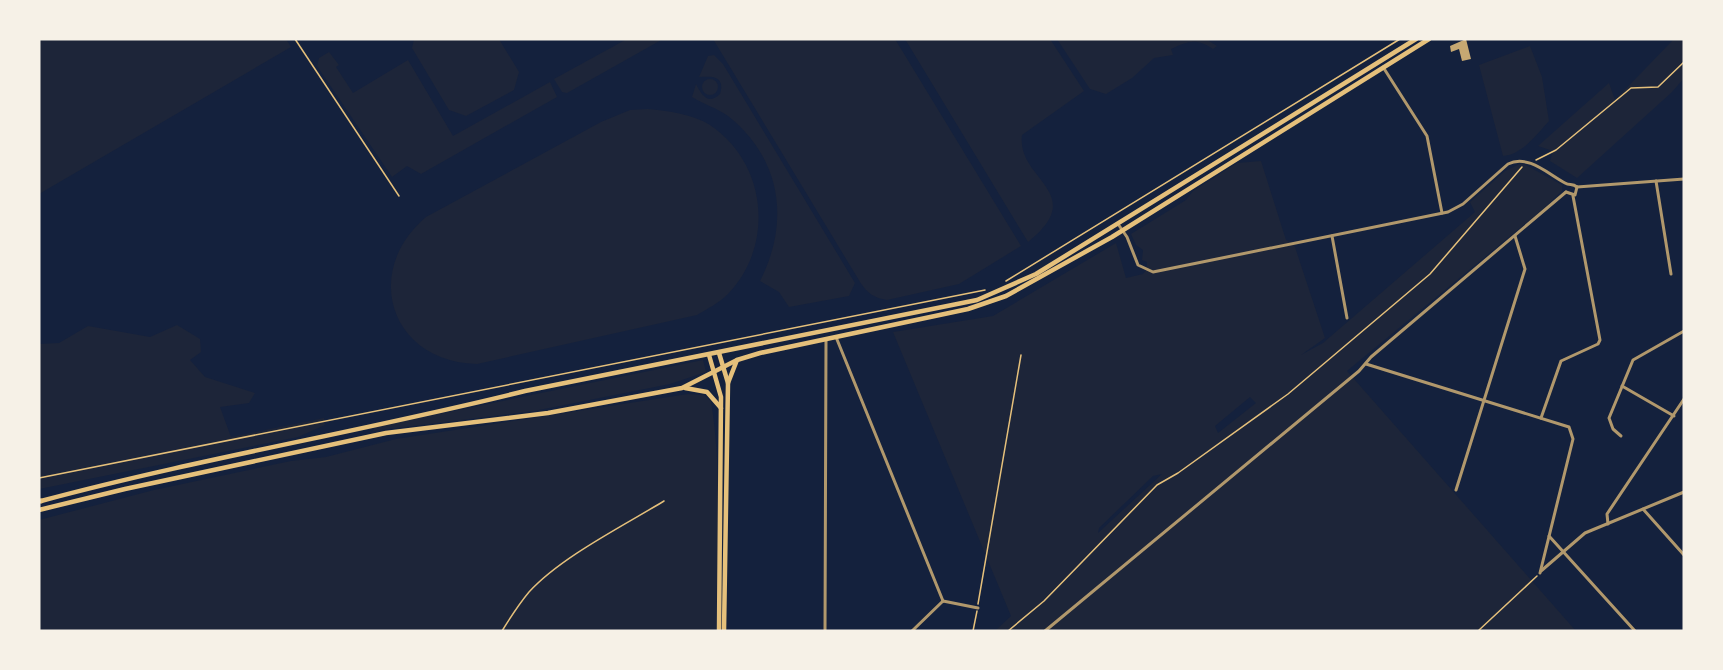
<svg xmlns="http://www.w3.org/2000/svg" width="1723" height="670" viewBox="0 0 1723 670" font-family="Jost,sans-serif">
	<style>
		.green { fill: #1d2539; fill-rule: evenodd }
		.building { fill: #c6a872 }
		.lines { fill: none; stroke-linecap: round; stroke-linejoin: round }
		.path { stroke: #e5c07b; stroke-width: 1.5 }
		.minor { stroke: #b1986c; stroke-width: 3 }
		.secondary { stroke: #e5c07b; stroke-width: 4.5 }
		.primary { stroke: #e5c07b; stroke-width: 4.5 }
		.trunk { stroke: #e5c07b; stroke-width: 5 }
	</style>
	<rect width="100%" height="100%" fill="#14213d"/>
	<!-- green -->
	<g class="green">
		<polygon points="39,39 286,39 291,47 39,194"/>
		<polygon points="414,39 499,39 519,72 514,90 466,116 449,110 412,48"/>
		<polygon points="627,39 663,39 567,93 562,92 554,79"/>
		<path d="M713,39H895L1021,246L959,284L887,300C874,298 867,293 860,282Z"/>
		<path d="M905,39H1050L1084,91L1022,135C1016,180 1090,192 1028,242Z"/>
		<path d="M1057,39H1206L1217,46L1213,49C1197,38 1188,41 1171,49L1173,55L1154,58L1132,78L1106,94L1090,89Z"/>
		<polygon points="1674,39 1684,39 1684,78 1672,92 1577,178 1550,161 1553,151 1538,146 1609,83 1615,100"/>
		<path d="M1530,46L1542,77L1549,121C1537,134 1522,155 1503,156L1479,65Z"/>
		<polygon points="329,52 339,65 336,67 353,93 408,60 453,136 550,82 557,97 421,174 407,166 392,177 317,66 319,58"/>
		<path d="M714,55L723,64L855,283L849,296L789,307L779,292L760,281C790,222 782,159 728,116C717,108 703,104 692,97L696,84C701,94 708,106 720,94C726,74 709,77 699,77L708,56Z"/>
		<circle cx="710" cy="87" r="8"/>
		<path d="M648,109C668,111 693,114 710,125C767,163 775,245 728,294C719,303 707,309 697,315L477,364C391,362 361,272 426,217L601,122L630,110Z"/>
		<path d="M1261,161L1286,240L1294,244L1325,338L1301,355L1323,343L1475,212L1470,202L1505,171L1522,163L1562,185V191L1543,209L1347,371L1576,631H995L1011,616L893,332L993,316L1116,243L1126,278L1143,274L1147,269V262L1142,260L1143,250L1136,245L1131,234L1186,200L1193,191L1237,163ZM1250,397L1256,403L1218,433L1215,426ZM1162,474L1098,533L1099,528L1153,476Z"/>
		<polygon points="177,325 200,339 201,352 190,360 205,377 255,393 249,403 220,407 231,437 324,418 325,425 298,437 39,489 39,344 59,343 88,326 150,337"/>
		<polygon points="703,360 706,372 670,384 534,411 373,431 375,427"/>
		<path d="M688,394L704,395L711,401C723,476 717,555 716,631H39V520L154,490L291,461L326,457L396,439Z"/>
	</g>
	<!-- building -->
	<polygon class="building" points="1466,39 1471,59 1462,61 1459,49 1451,52 1450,46"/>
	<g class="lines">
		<!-- path -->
		<g class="path">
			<polyline points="295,39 399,196"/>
			<polyline points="1536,160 1556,150 1631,88 1658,87 1684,62"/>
			<polyline points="1006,281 1400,39"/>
			<polyline points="39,478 985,290"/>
			<polyline points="978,604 1021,355"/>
			<path d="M502,631C510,618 519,604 529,592C561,557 623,526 664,501"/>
			<polyline points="973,631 977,611"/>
			<polyline points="1008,631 1044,601 1157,485 1178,473 1288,394 1430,274 1522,167"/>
			<polyline points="1478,631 1537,576"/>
		</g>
		<!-- minor -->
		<g class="minor">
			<polyline points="1383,67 1427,136 1442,213"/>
			<polyline points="1656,181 1671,274"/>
			<polyline points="1577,187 1684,179"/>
			<polyline points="1566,192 1575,195 1577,187"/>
			<path d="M1118,224L1127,237L1138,265L1153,272L1448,212L1463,204L1508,164C1528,154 1548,174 1565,183C1570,186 1572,183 1577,187"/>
			<polyline points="1332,236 1347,318"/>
			<polyline points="836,337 943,601"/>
			<polyline points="1366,364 1569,427 1573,439 1540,573"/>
			<polyline points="1622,386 1674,416"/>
			<polyline points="1541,418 1561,361 1598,344 1600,340 1573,196"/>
			<polyline points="1621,436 1613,429 1609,418 1633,360 1684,331"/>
			<polyline points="1456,490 1525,269 1515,236"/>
			<polyline points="1643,509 1684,555"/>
			<polyline points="1608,524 1607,514 1684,399"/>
			<polyline points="1549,536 1635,631"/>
			<polyline points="1541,571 1585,533 1684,492"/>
			<polyline points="943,601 978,608"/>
			<polyline points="825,631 826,340"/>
			<polyline points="912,631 943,601"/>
			<polyline points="1045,631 1359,371 1371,357 1566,192"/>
		</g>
		<!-- secondary -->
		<g class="secondary">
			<polyline points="719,353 728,383 724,631"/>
			<polyline points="709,355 721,397 719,631"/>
		</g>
		<!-- primary -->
		<g class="primary">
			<polyline points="728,383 737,360"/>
			<polyline points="685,388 707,392 721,408"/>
			<path d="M41,501C201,458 365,431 525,391L977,300L1036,274L1416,39"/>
			<polyline points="39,510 125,489 386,433 548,413 682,388 737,360 760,353 968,309 1006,296 1112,237 1429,39"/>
		</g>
		<!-- trunk -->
		<polyline class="trunk" points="39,501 41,501"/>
	</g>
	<!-- border -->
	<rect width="1723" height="670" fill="none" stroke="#f6f1e7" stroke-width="81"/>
</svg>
